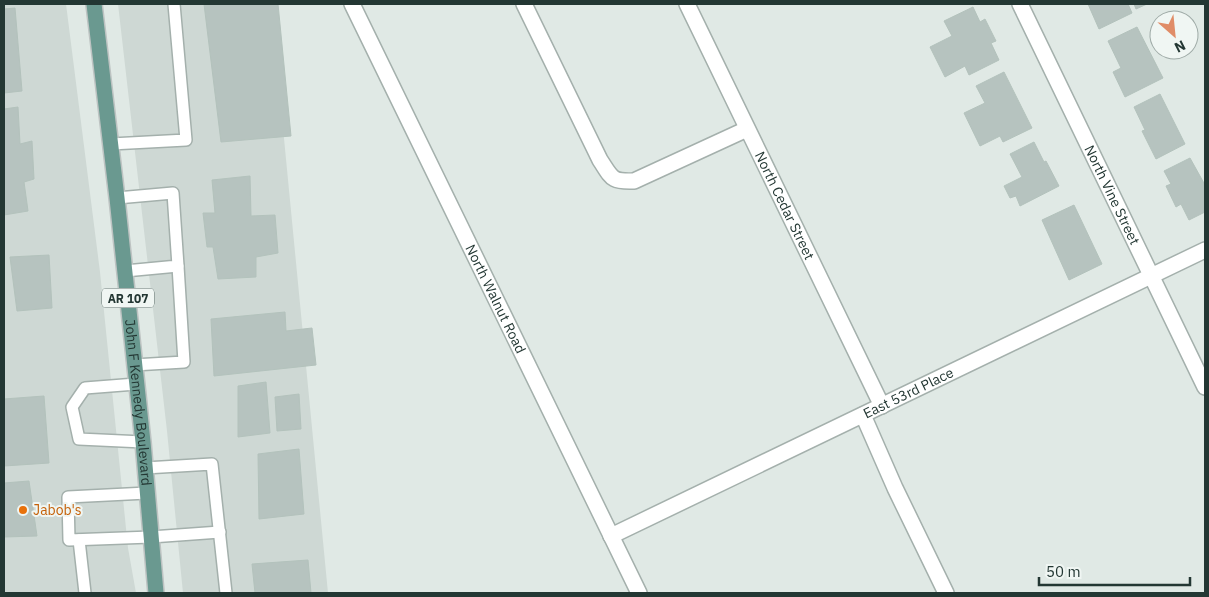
<svg xmlns="http://www.w3.org/2000/svg" width="1209" height="597" viewBox="0 0 1209 597" font-family="'IBM Plex Sans',sans-serif">
	<style>
		.built { fill: #ced8d4 }
		.building { fill: #b6c3bf; stroke: #b3c2bc }
		.lines { fill: none; stroke-linecap: round; stroke-linejoin: round }
		.lane-casing { stroke: #a4b0ac; stroke-width: 14 }
		.street-casing { stroke: #a4b0ac; stroke-width: 18 }
		.primary-casing { stroke: #bdc3c2; stroke-width: 18 }
		.lane { stroke: #fff; stroke-width: 11 }
		.street { stroke: #fff; stroke-width: 15 }
		.primary { stroke: #6a9990; stroke-width: 15 }
		.food-dot { fill: #e8710a; stroke: #f0f6f3; stroke-width: 2 }
		.labels { text-anchor: middle; dominant-baseline: central; stroke-width: 4; stroke-linejoin: round; paint-order: stroke }
		.shield { fill: #f0f6f3; stroke: #60706d; stroke-width: 1 }
		.shield-label { font-size: 12px; font-weight: bold; fill: #233733 }
		.street-label { font-size: 14px; fill: #233733; stroke: #f0f6f3 }
		.food-label { font-size: 14px; fill: #c56008; stroke: #f0f6f3; text-anchor: start }
	</style>
	<rect width="100%" height="100%" fill="#e0e9e5"/>
	<!-- built -->
	<g class="built">
		<polygon points="4,4 66,4 100,272 128,548 136,593 4,593"/>
		<polygon points="118,4 271,4 328,593 183,593 167,431"/>
	</g>
	<!-- building -->
	<g class="building">
		<polygon points="204,4 278,4 291,136 221,142"/>
		<polygon points="1088,4 1128,4 1132,13 1099,29"/>
		<polygon points="1134,4 1147,4 1136,9"/>
		<polygon points="973,7 980,22 985,19 996,41 991,43 999,60 969,75 965,66 945,77 930,47 952,36 944,21"/>
		<polygon points="15,8 22,91 4,93 4,9"/>
		<polygon points="1137,27 1163,78 1125,97 1113,72 1121,68 1108,41"/>
		<polygon points="1004,72 1032,128 1003,142 1000,136 980,146 964,113 985,103 976,86"/>
		<polygon points="1160,94 1185,144 1156,159 1142,131 1145,130 1134,107"/>
		<polygon points="18,107 20,144 32,141 34,179 24,182 28,211 4,215 4,109"/>
		<polygon points="1034,142 1044,162 1046,161 1059,186 1020,206 1016,196 1010,198 1004,186 1022,177 1010,154"/>
		<polygon points="1190,158 1205,185 1205,212 1189,220 1181,204 1176,207 1166,186 1171,184 1164,171"/>
		<polygon points="250,176 251,216 275,215 278,253 256,257 256,277 218,279 213,247 207,247 203,213 215,213 212,180"/>
		<polygon points="1074,205 1102,264 1069,280 1042,220"/>
		<polygon points="49,255 52,308 17,311 10,257"/>
		<polygon points="285,312 286,331 312,328 316,365 214,376 211,319"/>
		<polygon points="266,382 270,433 238,437 238,386"/>
		<polygon points="299,394 301,429 277,431 275,397"/>
		<polygon points="44,396 49,463 4,466 4,399"/>
		<polygon points="299,449 304,514 259,519 258,454"/>
		<polygon points="29,481 37,536 4,537 4,483"/>
		<polygon points="308,560 311,593 255,593 252,564"/>
	</g>
	<g class="lines">
		<!-- lane casing -->
		<g class="lane-casing">
			<g id="lane">
				<polyline points="111,144 186,140 174,4"/>
				<polyline points="117,198 173,193 178,266 125,271"/>
				<polyline points="134,365 184,362 178,266"/>
				<polyline points="136,384 85,388 72,407 79,439 143,442"/>
				<polyline points="145,468 212,464 226,593"/>
				<polyline points="147,493 68,497 69,540 151,537 220,532"/>
				<polyline points="79,540 85,593"/>
			</g>
		</g>
		<!-- street casing -->
		<g class="street-casing">
			<g id="street">
				<path id="s1" d="M352,4L639,593"/>
				<path d="M524,4L600,160C612,178 611,182 634,181L747,129"/>
				<path id="s2" d="M687,4L882,406"/>
				<path id="s3" d="M1020,4L1205,387"/>
				<polyline points="863,415 895,488 946,593"/>
				<path id="s4" d="M611,536L1205,250"/>
			</g>
		</g>
		<!-- primary casing -->
		<g class="primary-casing">
			<g id="primary">
				<path id="s5" d="M94,4L117,198L143,442L156,593"/>
			</g>
		</g>
		<!-- lane -->
		<use href="#lane" class="lane"/>
		<!-- street -->
		<use href="#street" class="street"/>
		<!-- primary -->
		<use href="#primary" class="primary"/>
	</g>
	<!-- markers -->
	<circle class="food-dot" cx="23" cy="510" r="5"/>
	<g class="labels">
		<!-- shield labels -->
		<rect class="shield" x="102" y="288.5" width="52" height="19" rx="4"/>
		<g class="shield-label">
			<text x="128" y="298">AR 107</text>
		</g>
		<!-- street labels -->
		<g class="street-label">
			<text stroke="none"><textPath href="#s3" startOffset="212">North Vine Street</textPath></text>
			<text stroke="none"><textPath href="#s2" startOffset="224">North Cedar Street</textPath></text>
			<text stroke="none"><textPath href="#s1" startOffset="328">North Walnut Road</textPath></text>
			<text stroke="none"><textPath href="#s4" startOffset="330">East 53rd Place</textPath></text>
			<text stroke="none"><textPath href="#s5" startOffset="401">John F Kennedy Boulevard</textPath></text>
		</g>
		<!-- food labels -->
		<g class="food-label">
			<text x="33" y="510">Jabob's</text>
		</g>
	</g>
	<!-- border -->
	<rect width="1209" height="597" fill="none" stroke="#233733" stroke-width="10"/>
	<!-- north arrow -->
	<g transform="translate(1174 35) rotate(153)"><circle r="24" fill="#f0f6f3" stroke="#9eaaa6"/>
	<path d="M0-4L9 19L0 12L-9 19Z" fill="#e08c67"/>
	<text y="-8" font-size="14" font-weight="bold" text-anchor="middle" fill="#233733">N</text>
	</g>
	<!-- scale -->
	<path d="M1039 577v8h151v-8" fill="none" stroke="#233733" stroke-width="2.5"/>
	<text x="1046" y="577" font-size="15" fill="#233733" stroke="#f0f6f3" stroke-width="4" paint-order="stroke">50 m</text>
</svg>
